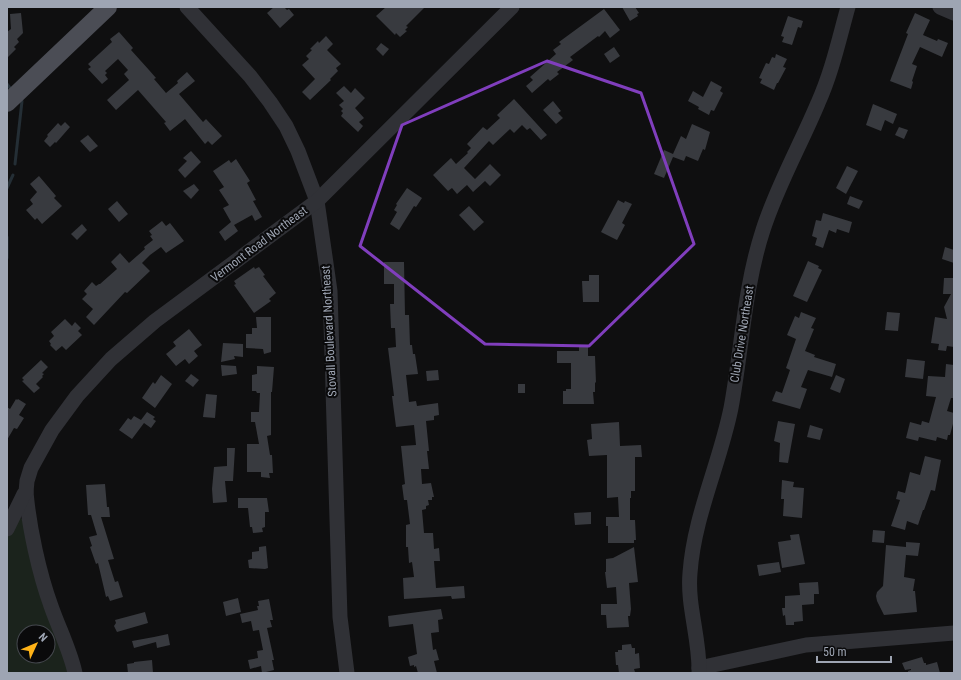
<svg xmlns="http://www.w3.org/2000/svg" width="961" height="680" viewBox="0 0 961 680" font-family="'Roboto Condensed',sans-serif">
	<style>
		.green { fill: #1b231c; fill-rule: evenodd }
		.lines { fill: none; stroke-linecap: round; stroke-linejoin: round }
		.stream { stroke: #242e35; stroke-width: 3 }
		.building { fill: #383a3f }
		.minor { stroke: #303136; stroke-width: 15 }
		.major { stroke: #4b4d55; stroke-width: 18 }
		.marked { fill: none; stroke: #803ebd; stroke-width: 3; stroke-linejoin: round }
		.labels { text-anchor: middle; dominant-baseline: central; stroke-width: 4; stroke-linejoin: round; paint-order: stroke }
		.street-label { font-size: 12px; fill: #9ea5b3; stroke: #0a0a0b }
	</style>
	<rect width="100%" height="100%" fill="#0f0f10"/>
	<!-- green -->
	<path class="green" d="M20,518L24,520L70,673H7V535ZM24,632H48V656H24Z"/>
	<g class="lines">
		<!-- stream -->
		<g class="stream">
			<polyline points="7,84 10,88"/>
			<polyline points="15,164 22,101"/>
			<polyline points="7,188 13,175"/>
			<polyline points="7,237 7,258"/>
		</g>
	</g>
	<!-- building -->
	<g class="building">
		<polygon points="274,7 284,7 287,10 289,9 294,15 280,28 267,13"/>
		<polygon points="386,7 425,7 406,26 408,27 405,30 407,31 400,37 396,33 395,35 376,16"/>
		<polygon points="622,7 635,7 639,13 637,14 638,16 630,21"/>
		<polygon points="604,9 620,30 610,38 605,31 599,37 598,36 570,57 573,60 557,72 559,74 550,81 548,79 532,93 526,86 533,80 530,77 556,54 553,50 561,44 559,42"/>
		<polygon points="21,13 23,33 17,39 19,42 14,47 16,49 7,58 7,32 11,29 10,14"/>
		<polygon points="915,13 930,20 923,35 937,41 938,39 948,43 942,57 920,47 912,64 917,66 912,81 913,82 911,89 890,81 908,34 906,33"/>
		<polygon points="788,16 803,21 801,28 798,27 792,45 782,42 784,37 781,36"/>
		<polygon points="119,32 133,48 131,50 149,70 156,78 154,79 166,93 178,83 177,81 187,72 195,81 179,94 203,122 206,119 222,136 212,145 208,141 205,144 185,119 170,131 164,123 166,122 138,90 116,110 107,100 129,80 124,74 128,70 118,59 105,71 107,73 105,75 108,79 102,84 88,69 91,67 88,64 112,42 110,39"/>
		<polygon points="326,36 333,44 327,50 341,64 336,68 338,71 330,79 331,80 310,100 302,92 315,79 302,65 309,59 306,56 312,50 310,49 318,41 319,43"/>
		<polygon points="381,43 389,49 383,56 376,49"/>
		<polygon points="614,47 620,56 610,63 604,54"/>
		<polygon points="776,54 787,59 783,67 786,68 778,83 777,83 774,90 760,83 762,79 759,78 766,63 769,64 772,57 775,58"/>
		<polygon points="711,81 722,87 720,91 723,93 714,111 711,110 709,115 698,109 699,107 688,101 693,91 703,97"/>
		<polygon points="344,86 351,93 355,88 365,98 355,108 364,118 359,122 363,126 358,132 341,116 343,113 341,111 343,109 339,105 344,101 336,93"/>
		<polygon points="514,99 547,135 541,140 530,128 527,130 522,125 514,133 510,129 493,145 489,141 464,168 475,179 490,164 501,175 490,186 485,181 473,192 467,185 457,194 452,188 448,191 433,175 451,158 456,164 468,153 467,152 471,148 467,144 483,127 487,130 500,118 497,115"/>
		<polygon points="553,101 561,111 558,113 563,118 556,124 543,110"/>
		<polygon points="873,104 897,114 893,124 885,120 881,131 866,125"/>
		<polygon points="65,122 70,127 56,143 55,142 50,147 44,141 48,136 47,135 58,123 61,126"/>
		<polygon points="692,124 710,132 705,150 703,149 698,161 686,156 684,161 673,157 664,178 654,174 664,150 673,154 681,136 686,139"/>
		<polygon points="899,127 908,130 904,139 895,135"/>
		<polygon points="88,135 98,146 90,152 80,141"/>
		<polygon points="191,151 201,162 185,178 178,170 187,161 183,158"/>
		<polygon points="236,159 250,181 247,183 256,200 253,201 262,217 255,221 252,215 234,225 238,231 225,241 219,232 231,222 223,208 229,205 219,190 224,187 213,171 229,160 231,163"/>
		<polygon points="847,166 858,171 846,194 836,188"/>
		<polygon points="39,176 56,196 54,198 62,206 42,224 37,218 35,220 26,210 33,204 30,200 37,192 30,184"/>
		<polygon points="194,184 199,190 191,199 183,191"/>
		<polygon points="407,188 422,198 416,207 414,206 399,230 390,224 397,212 394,210 397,205 396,204"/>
		<polygon points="850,196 863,201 859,209 847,204"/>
		<polygon points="618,200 624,203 625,201 632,204 622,223 625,225 617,240 601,232"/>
		<polygon points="117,201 128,214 119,222 108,209"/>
		<polygon points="469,206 484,222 474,231 459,215"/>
		<polygon points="823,213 852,222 849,233 837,229 836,233 829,230 823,248 815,245 817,238 812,236 816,220 821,221"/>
		<polygon points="162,221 166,226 170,223 184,241 166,253 161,247 150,255 142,263 150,271 127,293 125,292 94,325 86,317 93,309 82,299 87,294 84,291 92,282 96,286 99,284 100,284 117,269 111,262 120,253 129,263 145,249 144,247 153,240 150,236 152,235 149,231"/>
		<polygon points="82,224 87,230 77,240 71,234"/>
		<polygon points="945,247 954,250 954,263 942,259"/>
		<polygon points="808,261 819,266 818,268 822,270 807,302 793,296"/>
		<polygon points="384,262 404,262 405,315 409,315 410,345 412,345 413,354 415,354 418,374 406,375 409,402 416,401 417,406 438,403 439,415 434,416 434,420 426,421 429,451 427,451 429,469 421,469 422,484 431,483 434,497 432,497 432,500 428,500 429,505 426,506 426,509 422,510 424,533 433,533 434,549 439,548 440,561 434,561 436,588 464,586 465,598 452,599 451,596 404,599 403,578 414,577 412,562 409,563 408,547 406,547 406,525 410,524 407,500 404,500 402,485 405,484 401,446 416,445 414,425 396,427 392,396 394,396 388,348 396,347 395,328 391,328 390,304 394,304 394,284 384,284"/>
		<polygon points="254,267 255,269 259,267 265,275 263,276 276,293 269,299 271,301 254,313 234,285 236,284 234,281"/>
		<polygon points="589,275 599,275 599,302 583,302 582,281 589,281"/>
		<polygon points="944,278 954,278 954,347 947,346 946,351 938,350 939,344 931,343 935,317 947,319 944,307 951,294 943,294"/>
		<polygon points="801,312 816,318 811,328 814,329 805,351 815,355 814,357 836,364 832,377 808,370 801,387 807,389 800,409 772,401 776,391 782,393 790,370 786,368 796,339 787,335 795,316 799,318"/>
		<polygon points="887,312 900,313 898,331 885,330"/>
		<polygon points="256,317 271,317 271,352 264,354 263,349 246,348 246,334 252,334 252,328 257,328"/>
		<polygon points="65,319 72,326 75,322 81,328 78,331 82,335 66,350 62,346 56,351 50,345 51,344 49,341 54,336 51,332"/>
		<polygon points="189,329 202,345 194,351 198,356 189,364 185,359 176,366 166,354 176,346 173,342"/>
		<polygon points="223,343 243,344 243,357 234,356 235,359 221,362"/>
		<polygon points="579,347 588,347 588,356 595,356 596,383 595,382 595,392 593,392 594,404 563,404 563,391 566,391 566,389 571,389 571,363 557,363 557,351 579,351"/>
		<polygon points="907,359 925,361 923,379 905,377"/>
		<polygon points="41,360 48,367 42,373 44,374 42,376 43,377 36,384 40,388 34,393 22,381 24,380 22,378"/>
		<polygon points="946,364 954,365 954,398 951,398 947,411 954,413 954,420 950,435 948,435 947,440 937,437 936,441 919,437 918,441 906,438 910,422 921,425 922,421 929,423 936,397 926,396 928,376 945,377"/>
		<polygon points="221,365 236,366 237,374 222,376"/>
		<polygon points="257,366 274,367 272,392 271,392 271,435 267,436 270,455 272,455 273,473 269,473 270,478 261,477 261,472 247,472 247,444 259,444 255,422 251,422 251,412 259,412 260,393 257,393 256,391 252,391 252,375 257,374"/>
		<polygon points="438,370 439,380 427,381 426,371"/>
		<polygon points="191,374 199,380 193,387 185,381"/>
		<polygon points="161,375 172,384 155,408 142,398 153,382 155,384"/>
		<polygon points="836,375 845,379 840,393 830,389"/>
		<rect x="518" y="384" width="7" height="9"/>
		<polygon points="206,394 217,395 215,418 203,417"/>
		<polygon points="16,399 17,400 18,399 26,404 19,415 24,418 17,429 14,428 7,440 7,407 10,409"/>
		<polygon points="147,412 155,417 153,419 156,421 151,428 144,423 132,439 119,430 128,418 131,420 134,416 141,420"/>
		<polygon points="778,421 795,424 788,463 779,462 780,443 774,441"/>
		<polygon points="619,422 620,446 641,445 642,457 635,457 635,491 631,491 631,498 630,498 630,520 635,520 636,540 634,540 634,543 608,543 608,526 606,526 606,517 619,517 618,497 607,498 607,455 589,456 587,440 592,439 591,424"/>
		<polygon points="810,425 823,429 820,440 807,437"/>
		<polygon points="227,448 235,448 233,481 225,481 227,502 213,503 212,489 214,467 227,466"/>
		<polygon points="925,456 941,460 935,491 931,490 924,510 923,510 918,525 907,521 905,530 891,526 900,500 896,499 898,491 905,493 910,472 920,475"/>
		<polygon points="782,480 794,482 793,487 804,488 802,518 783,516 784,499 781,499"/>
		<polygon points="105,484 107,507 109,507 110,517 101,517 114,559 108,560 115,582 118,581 123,597 110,601 108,596 106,597 98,563 96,564 90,547 92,546 89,537 97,535 91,515 88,515 86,485"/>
		<polygon points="238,498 267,498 269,512 265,512 265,527 262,528 263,532 253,533 252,527 250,527 248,508 238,508"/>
		<polygon points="591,512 591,524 575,525 574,513"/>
		<polygon points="873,530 885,531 884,543 872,542"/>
		<polygon points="799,534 805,564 782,568 778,542 791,540 790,535"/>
		<polygon points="906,542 920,543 918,556 906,555 904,577 915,579 913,591 915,591 917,612 884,615 877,601 876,596 877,592 883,586 886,545 906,547"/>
		<polygon points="266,546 268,568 265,569 249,568 248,560 252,559 252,552 259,551 259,547"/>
		<polygon points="634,547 638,582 629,583 631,609 630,616 628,616 629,627 607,628 606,615 601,615 601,604 617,604 616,587 607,588 605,572 606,572 606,559 613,558"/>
		<polygon points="779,562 781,572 759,576 757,565"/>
		<polygon points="818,582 819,594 814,594 814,604 802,605 803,621 794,622 794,625 786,625 785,615 783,616 782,608 785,608 785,596 800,595 799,583"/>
		<polygon points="238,598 241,612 226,616 223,602"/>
		<polygon points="269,599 273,620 270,620 272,627 267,628 274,660 272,660 274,670 262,673 261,666 250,669 248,660 258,658 257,651 263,650 259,630 253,631 251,621 242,623 240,614 258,610 257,606 259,606 258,601"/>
		<polygon points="441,609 443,619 438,620 439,632 431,633 433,650 436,649 439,660 434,661 437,673 418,673 416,666 414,667 414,665 410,666 408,657 417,654 413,624 389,627 388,616"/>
		<polygon points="145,612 148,623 117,632 114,626 116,623 115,620"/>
		<polygon points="168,634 170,645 157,648 156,642 134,648 132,641 154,637 155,641 154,637"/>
		<polygon points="631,644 632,648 635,648 635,654 639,653 640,668 634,669 635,672 619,673 618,665 616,665 615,652 618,652 618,650 622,650 622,645"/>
		<polygon points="922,657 924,663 926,663 926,665 937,662 940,673 908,673 908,671 911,670 911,669 905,670 902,663"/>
		<polygon points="152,660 153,673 128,673 127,664 134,663 134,662"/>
	</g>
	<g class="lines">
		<!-- minor -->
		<g class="minor">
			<polyline points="187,7 250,76 270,102 286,126 298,151 317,201 330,291 340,617 347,673"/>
			<polyline points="940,7 954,13"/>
			<path d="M26,492C29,527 39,573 51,606C59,629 70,650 75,673"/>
			<polyline points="7,529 24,494 26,492 27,481 31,468 52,430 77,396 111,359 155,321 317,201 512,7"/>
			<polyline points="699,668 806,645 954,633"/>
			<path d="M699,673C700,639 687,606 690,573C694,516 720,463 731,408C742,349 744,288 763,230C777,186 800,146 818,103C832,72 839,39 848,7"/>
		</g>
		<!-- major -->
		<polyline class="major" points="7,103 108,7"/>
	</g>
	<!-- marked area -->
	<path class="marked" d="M547,61L641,93L694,244L589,346L485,344L360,246L402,125Z"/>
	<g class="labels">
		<!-- street labels -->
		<g class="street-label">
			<text transform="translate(259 244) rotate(-37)">Vermont Road Northeast</text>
			<text transform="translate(329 331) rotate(-93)">Stovall Boulevard Northeast</text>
			<text transform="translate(742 334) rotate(-81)">Club Drive Northeast</text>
		</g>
	</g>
	<!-- border -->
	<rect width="961" height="680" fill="none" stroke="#9ea5b3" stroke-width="16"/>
	<!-- north arrow -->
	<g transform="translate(36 644) rotate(46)"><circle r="19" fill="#0a0a0b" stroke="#45484e"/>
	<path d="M0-3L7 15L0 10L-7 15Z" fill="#ffb318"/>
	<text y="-6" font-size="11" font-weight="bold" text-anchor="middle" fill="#9ea5b3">N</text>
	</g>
	<!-- scale -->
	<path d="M817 656v6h74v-6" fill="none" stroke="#9ea5b3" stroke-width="2"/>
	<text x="823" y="656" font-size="12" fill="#9ea5b3" stroke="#0a0a0b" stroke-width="3" paint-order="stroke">50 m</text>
</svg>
